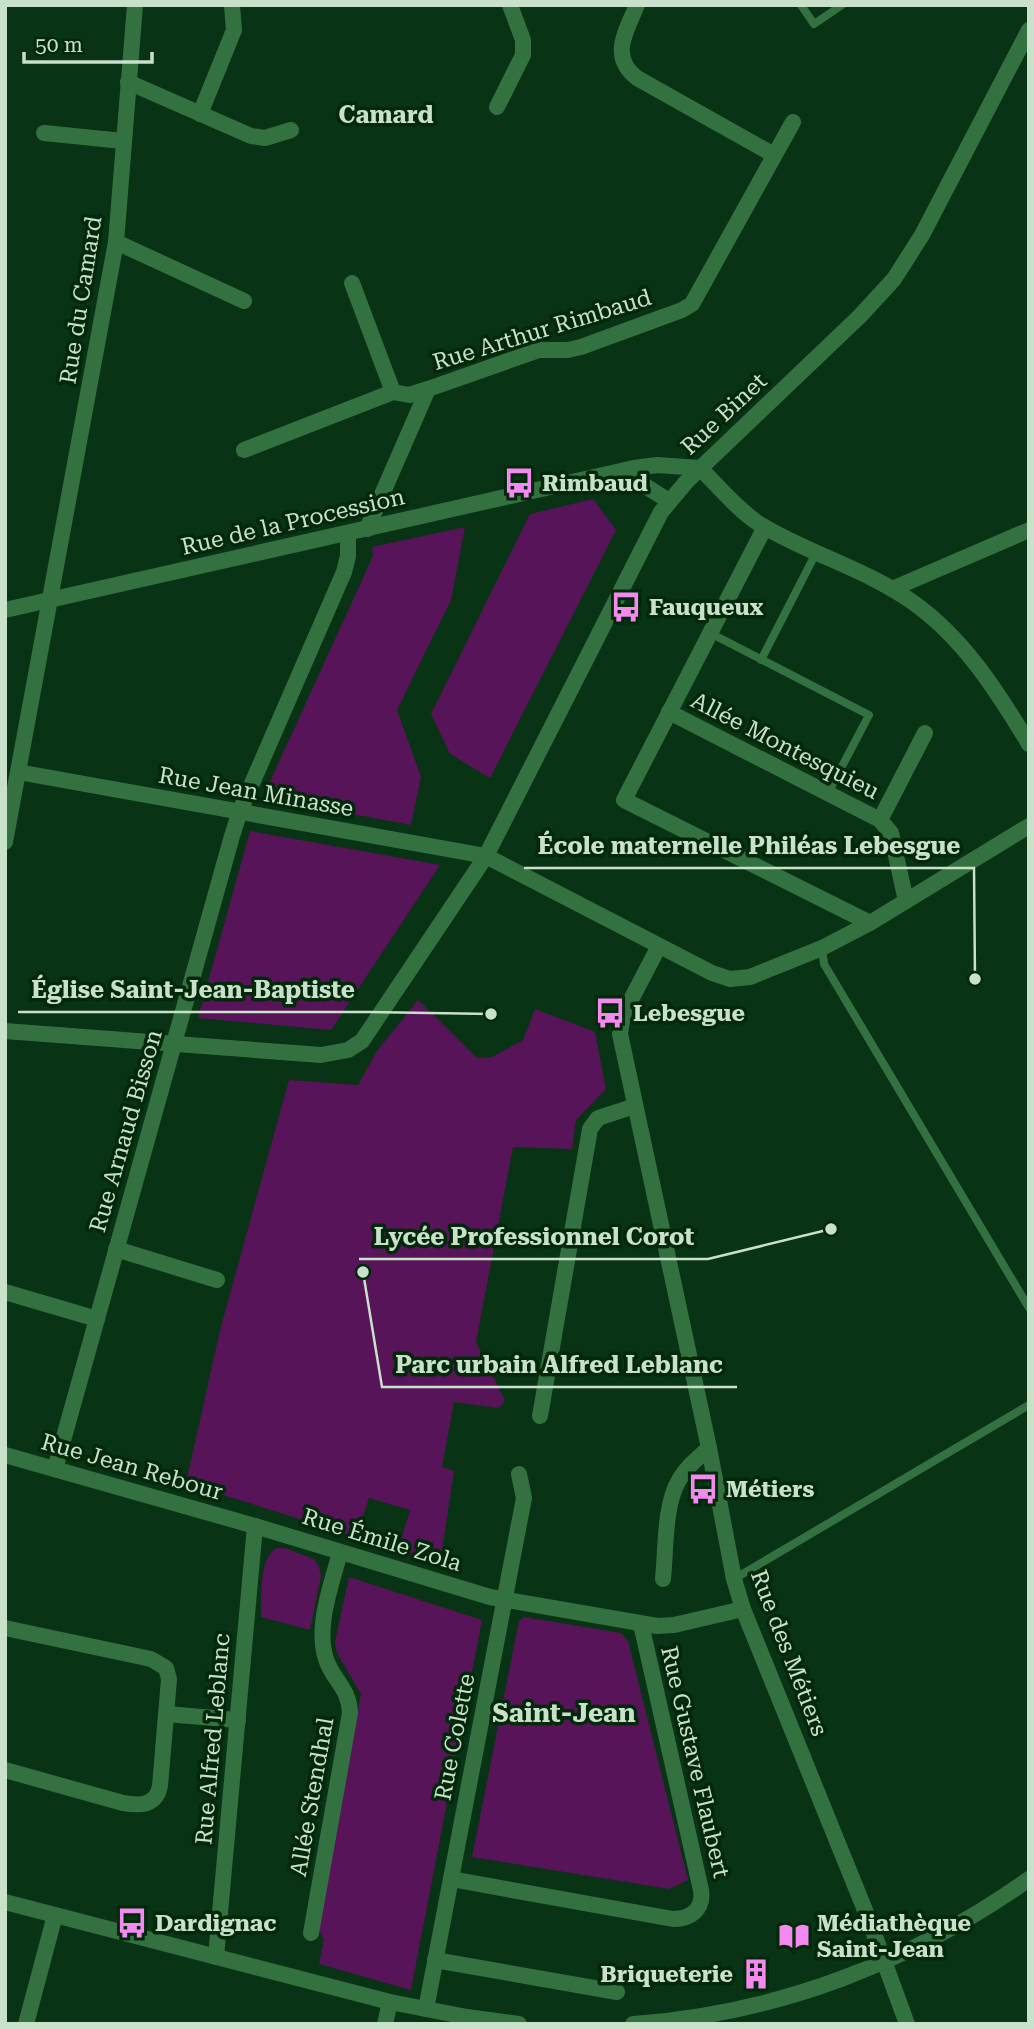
<svg xmlns="http://www.w3.org/2000/svg" width="1034" height="2029" viewBox="0 0 1034 2029" font-family="'Roboto Serif',serif">
	<style>
		.green { fill: #581458 }
		.lines { fill: none; stroke-linecap: round; stroke-linejoin: round }
		.service { stroke: #337240; stroke-width: 8 }
		.minor { stroke: #337240; stroke-width: 16 }
		.labels { text-anchor: middle; dominant-baseline: central; stroke-width: 7; stroke-linejoin: round; paint-order: stroke }
		.street-label { font-size: 23px; fill: #c9e0cb; stroke: #00290a }
		.poi-label { font-size: 23px; font-weight: bold; fill: #c9e0cb; stroke: #00290a; text-anchor: start }
		.neighbourhood-label { font-size: 24px; font-weight: bold; fill: #c9e0cb; stroke: #00290a }
		.quarter-label { font-size: 26px; font-weight: bold; fill: #c9e0cb; stroke: #00290a }
		.leader { fill: none; stroke: #c9e0cb; stroke-width: 2.5 }
		.callout-dot { fill: #c9e0cb; stroke: #00290a; stroke-width: 2.5 }
		.callout-label { font-size: 24px; text-anchor: middle; font-weight: bold; fill: #c9e0cb; stroke: #00290a; stroke-width: 7; stroke-linejoin: round; paint-order: stroke }
	</style>
	<rect width="100%" height="100%" fill="#083314"/>
	<!-- green -->
	<g class="green">
		<polygon points="593,499 616,530 490,778 450,754 431,714 530,514"/>
		<polygon points="465,527 451,600 397,710 421,777 411,825 263,797 373,556 372,547"/>
		<polygon points="250,831 440,865 331,1030 198,1018"/>
		<polygon points="418,1000 477,1058 492,1057 523,1040 535,1009 595,1032 606,1089 576,1120 572,1149 513,1147 476,1342 505,1401 499,1408 454,1402 442,1467 454,1471 440,1564 398,1551 410,1510 369,1498 356,1537 186,1483 220,1330 289,1080 358,1085 377,1051"/>
		<path d="M277,1548H285L314,1559L319,1567L321,1576L310,1630L261,1617C262,1597 258,1559 277,1548Z"/>
		<polygon points="349,1577 482,1620 411,1990 319,1964 324,1939 318,1930 361,1694 337,1653 335,1642"/>
		<polygon points="524,1617 621,1633 628,1641 688,1880 669,1889 472,1857 519,1621"/>
	</g>
	<g class="lines">
		<!-- service -->
		<g class="service">
			<polyline points="801,5 814,24 842,5"/>
			<polyline points="710,633 869,715 828,793"/>
			<polyline points="761,660 816,553"/>
			<polyline points="822,948 824,964 1029,1308"/>
			<polyline points="734,1579 1029,1405"/>
		</g>
		<!-- minor -->
		<g class="minor">
			<path d="M637,5C626,32 609,56 637,78L774,155"/>
			<polyline points="128,82 251,136 265,138 291,130"/>
			<polyline points="497,107 523,55 523,40 510,5"/>
			<polyline points="200,114 234,30 232,6"/>
			<polyline points="44,133 123,141"/>
			<polyline points="116,242 244,301"/>
			<polyline points="352,283 393,392"/>
			<polyline points="244,450 393,392 409,395 428,389"/>
			<path d="M700,468C718,486 736,508 758,523C806,553 864,568 911,601C963,637 997,691 1029,744"/>
			<polyline points="611,477 639,482 669,501"/>
			<polyline points="765,527 624,800 870,923"/>
			<polyline points="367,529 428,389 539,350 568,350 581,347 682,310 692,304 793,122"/>
			<polyline points="892,589 1029,530"/>
			<polyline points="5,610 634,468 657,465 700,468"/>
			<polyline points="669,712 880,820 891,833 906,901"/>
			<polyline points="18,772 486,856 712,973 730,979 750,977 822,948 870,923 1029,826"/>
			<polyline points="880,820 925,733"/>
			<polyline points="5,842 116,242 135,5"/>
			<polyline points="659,946 623,1015 620,1034 709,1448 734,1579 743,1609 869,1920 907,2024"/>
			<polyline points="5,1031 321,1055 348,1050 362,1041 486,856 661,512 687,481 860,316 894,279 922,235 1029,30"/>
			<polyline points="116,1249 217,1280"/>
			<polyline points="5,1292 97,1319"/>
			<polyline points="540,1416 590,1129 598,1118 635,1106"/>
			<polyline points="5,1455 255,1526 490,1597 657,1626 674,1625 743,1609"/>
			<polyline points="55,1469 232,836 240,811 344,572 348,556 348,533"/>
			<path d="M663,1579C666,1551 664,1505 679,1480C686,1467 698,1458 709,1448"/>
			<path d="M5,1628L151,1659L166,1668L169,1679L160,1786C156,1806 140,1806 123,1803L5,1770"/>
			<polyline points="166,1714 238,1720"/>
			<path d="M451,1879L673,1919C691,1919 704,1909 701,1890L641,1624"/>
			<polyline points="5,1902 390,2002 467,2017 519,2024"/>
			<path d="M311,1933L350,1713C349,1687 333,1681 326,1659C315,1626 332,1584 340,1552"/>
			<polyline points="216,1957 255,1526"/>
			<polyline points="435,1960 617,1992"/>
			<polyline points="426,2009 524,1498 519,1474"/>
			<polyline points="26,2024 55,1915"/>
			<polyline points="385,2024 390,2002"/>
			<path d="M633,2024C777,2014 912,1962 1029,1879"/>
		</g>
	</g>
	<!-- icons -->
	<defs>
		<g id="bus-bare" transform="scale(2.415)"><path d="M-5-6H5V4H4V6H2V4H-2V6H-4V4H-5ZM-3.5-4V0h7V-4ZM-3.5 1.2v1.5H-2V1.2ZM2 1.2v1.5H3.5V1.2Z" fill="#f489f0" stroke="#00290a" stroke-width="2.5" paint-order="stroke"/></g>
		<g id="library-bare" transform="scale(2.415)"><path d="M-6-4Q-3-5.5-.7-3.5V5Q-3 3-6 4ZM6-4Q3-5.5 .7-3.5V5Q3 3 6 4Z" fill="#f489f0" stroke="#00290a" stroke-width="2.5" paint-order="stroke"/></g>
		<g id="building-bare" transform="scale(2.415)"><path d="M-4-6H4V6H1V3H-1V6H-4ZM-2.5-4.3h1.7v1.8h-1.7ZM.8-4.3h1.7v1.8H.8ZM-2.5-1h1.7V.8h-1.7ZM.8-1h1.7V.8H.8Z" fill="#f489f0" stroke="#00290a" stroke-width="2.5" paint-order="stroke"/></g>
	</defs>
	<g fill-rule="evenodd">
		<use href="#bus-bare" x="519" y="483"/>
		<use href="#bus-bare" x="626" y="607"/>
		<use href="#bus-bare" x="610" y="1013"/>
		<use href="#bus-bare" x="703" y="1489"/>
		<use href="#bus-bare" x="132" y="1923"/>
		<use href="#library-bare" x="794" y="1936"/>
		<use href="#building-bare" x="756" y="1974"/>
	</g>
	<g class="labels">
		<!-- street labels -->
		<g class="street-label">
			<text transform="translate(81 300) rotate(-81)">Rue du Camard</text>
			<text transform="translate(542 330) rotate(-17)">Rue Arthur Rimbaud</text>
			<text transform="translate(724 414) rotate(-43)">Rue Binet</text>
			<text transform="translate(293 522) rotate(-13)">Rue de la Procession</text>
			<text transform="translate(785 746) rotate(27)">Allée Montesquieu</text>
			<text transform="translate(256 792) rotate(10)">Rue Jean Minasse</text>
			<text transform="translate(126 1131) rotate(-74)">Rue Arnaud Bisson</text>
			<text transform="translate(132 1467) rotate(16)">Rue Jean Rebour</text>
			<text transform="translate(382 1540) rotate(17)">Rue Émile Zola</text>
			<text transform="translate(789 1653) rotate(69)">Rue des Métiers</text>
			<text transform="translate(455 1737) rotate(-79)">Rue Colette</text>
			<text transform="translate(213 1739) rotate(-85)">Rue Alfred Leblanc</text>
			<text transform="translate(695 1762) rotate(77)">Rue Gustave Flaubert</text>
			<text transform="translate(312 1797) rotate(-80)">Allée Stendhal</text>
		</g>
		<!-- poi labels -->
		<g class="poi-label">
			<text x="542" y="483">Rimbaud</text>
			<text x="649" y="607">Fauqueux</text>
			<text x="633" y="1013">Lebesgue</text>
			<text x="726" y="1489">Métiers</text>
			<text x="155" y="1923">Dardignac</text>
			<text x="817" y="1923">Médiathèque<tspan x="817" dy="26">Saint-Jean</tspan></text>
			<text x="733" y="1974" text-anchor="end">Briqueterie</text>
		</g>
		<!-- neighbourhood labels -->
		<g class="neighbourhood-label">
			<text x="386" y="115">Camard</text>
		</g>
		<!-- quarter labels -->
		<g class="quarter-label">
			<text x="564" y="1713">Saint-Jean</text>
		</g>
	</g>
	<!-- callouts -->
	<path class="leader" d="M975 979L974 868H524M491 1014L369 1012H18M831 1229L708 1259H359M363 1272L382 1387H737"/>
	<g class="callout-dot">
		<circle cx="975" cy="979" r="7"/>
		<circle cx="491" cy="1014" r="7"/>
		<circle cx="831" cy="1229" r="7"/>
		<circle cx="363" cy="1272" r="7"/>
	</g>
	<g class="callout-label">
		<text x="749" y="854">École maternelle Philéas Lebesgue</text>
		<text x="193" y="998">Église Saint-Jean-Baptiste</text>
		<text x="534" y="1245">Lycée Professionnel Corot</text>
		<text x="559" y="1373">Parc urbain Alfred Leblanc</text>
	</g>
	<!-- border -->
	<rect width="1034" height="2029" fill="none" stroke="#c9e0cb" stroke-width="14"/>
	<!-- scale -->
	<path d="M24 52v10h128v-10" fill="none" stroke="#c9e0cb" stroke-width="3.5"/>
	<text x="35" y="52" font-size="21" fill="#c9e0cb" stroke="#00290a" stroke-width="5" paint-order="stroke">50 m</text>
</svg>
